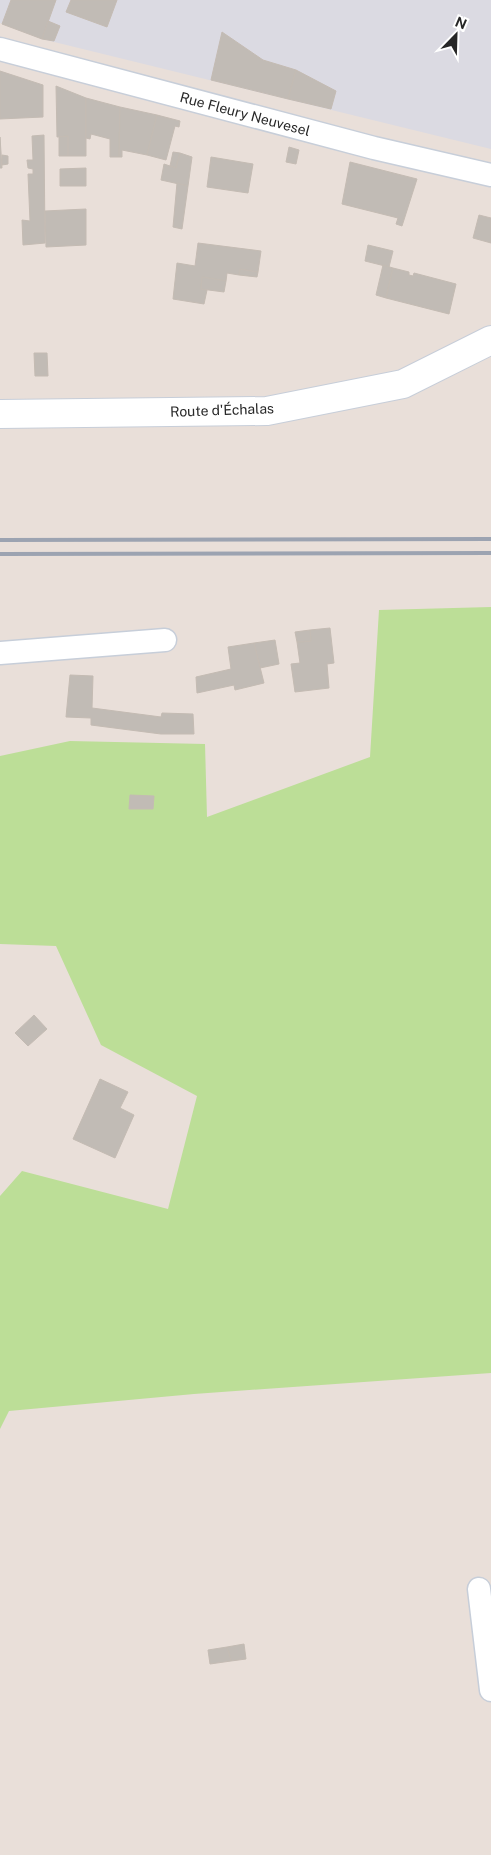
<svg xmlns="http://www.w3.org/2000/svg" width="491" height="1855" viewBox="0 0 491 1855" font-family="'Public Sans',sans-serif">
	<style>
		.industrial { fill: #dbdae2 }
		.green { fill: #bcde97 }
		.building { fill: #c1bbb5; stroke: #c4bbb3 }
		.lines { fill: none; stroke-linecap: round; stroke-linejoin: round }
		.street-casing { stroke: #c7ced9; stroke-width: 25 }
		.secondary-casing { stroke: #c7ced9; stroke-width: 30 }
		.street { stroke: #fff; stroke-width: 22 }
		.secondary { stroke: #fff; stroke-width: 28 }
		.rail { stroke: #9ca3b1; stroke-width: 4 }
		.labels { text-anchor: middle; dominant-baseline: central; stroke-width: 5; stroke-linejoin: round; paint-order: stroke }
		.street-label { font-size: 14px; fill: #272727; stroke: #fff }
	</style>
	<rect width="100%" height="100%" fill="#e9dfd9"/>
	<!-- industrial -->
	<polygon class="industrial" points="0,0 491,0 491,149 42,39 0,23"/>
	<!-- green -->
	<polygon class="green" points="491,607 491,1373 194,1394 9,1411 0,1429 0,1196 22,1171 168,1209 197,1096 101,1045 56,946 0,944 0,756 70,741 205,744 207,817 370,757 379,610"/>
	<!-- building -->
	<g class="building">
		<polygon points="11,0 56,0 42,39 2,24"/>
		<polygon points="71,0 117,0 107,27 66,12"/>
		<polygon points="48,21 60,26 54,41 42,39"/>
		<polygon points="222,32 263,60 296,70 288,99 211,80"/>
		<polygon points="296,70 336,91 331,109 288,99"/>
		<polygon points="0,71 43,85 43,117 0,119"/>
		<polygon points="56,86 86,98 86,156 68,156 68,136 57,137"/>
		<polygon points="86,98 120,107 119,157 110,157 110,139 91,134 90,139 86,138"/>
		<polygon points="120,107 157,115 147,155 122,150 122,157 119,157"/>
		<polygon points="157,115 180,121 179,127 175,126 166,160 147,155"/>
		<polygon points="44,135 45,243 23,245 22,220 30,221 28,174 33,174 33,169 28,168 27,160 33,160 32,136"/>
		<polygon points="68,136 68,156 59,156 59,137"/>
		<polygon points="0,137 2,168 0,168"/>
		<polygon points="289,147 299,150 296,164 286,162"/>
		<polygon points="173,152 180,153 176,168 170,166"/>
		<polygon points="180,153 192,157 188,186 161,180 164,164 176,168"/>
		<polygon points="2,155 8,156 8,164 2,165"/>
		<polygon points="211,157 253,164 248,193 207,187"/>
		<polygon points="350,162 417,179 402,226 396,224 398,218 342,204"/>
		<polygon points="86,168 86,186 60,186 60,169"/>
		<polygon points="177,183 188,186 182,229 173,227"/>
		<polygon points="86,209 86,245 46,247 45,211"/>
		<polygon points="479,215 491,218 491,243 473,238"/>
		<polygon points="198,243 261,251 258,272 240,269 239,275 227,273 226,281 202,277 201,289 207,290 204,304 173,299 177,263 195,266"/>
		<polygon points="368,245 393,251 389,267 365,261"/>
		<polygon points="383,265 393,268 386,298 376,295"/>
		<polygon points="393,268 409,272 409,275 413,276 414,273 456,284 449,314 386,298"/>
		<polygon points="240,269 258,272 257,277 239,275"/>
		<polygon points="202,277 226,281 224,292 201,289"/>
		<polygon points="34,353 47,353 48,376 35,376"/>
		<polygon points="330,628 334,663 327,664 329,688 295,692 291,664 300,663 297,642 311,641 310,630"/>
		<polygon points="310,630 311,641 297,642 295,632"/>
		<polygon points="275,640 279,664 260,668 254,643"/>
		<polygon points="254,643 264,683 235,690 234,685 197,693 196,677 231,669 228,647"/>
		<polygon points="70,675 93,676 92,708 161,717 162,713 193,714 194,734 161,734 91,725 91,718 66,717"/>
		<polygon points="130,795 154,796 153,809 129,809"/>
		<polygon points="34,1015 47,1029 28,1046 15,1033"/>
		<polygon points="100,1079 128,1092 120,1108 134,1115 115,1158 73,1139"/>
		<polygon points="244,1644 246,1659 231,1661 227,1647"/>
		<polygon points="227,1647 231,1661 210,1664 208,1650"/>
	</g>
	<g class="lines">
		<!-- street casing -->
		<g class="street-casing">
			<g id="street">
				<polyline points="0,49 374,148 491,175"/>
				<polyline points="0,653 165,640"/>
				<polyline points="479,1589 491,1690"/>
			</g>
		</g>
		<!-- secondary casing -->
		<g class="secondary-casing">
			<polyline id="secondary" points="0,414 267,411 403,384 491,340"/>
		</g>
		<!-- street -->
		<use href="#street" class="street"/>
		<!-- secondary -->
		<use href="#secondary" class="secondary"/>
		<!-- rail -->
		<g class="rail">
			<polyline points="0,540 491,539"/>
			<polyline points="0,554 491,553"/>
		</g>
	</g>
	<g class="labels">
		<!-- street labels -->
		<g class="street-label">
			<text transform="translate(245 114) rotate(15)">Rue Fleury Neuvesel</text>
			<text transform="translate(222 410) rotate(-2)">Route d'Échalas</text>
		</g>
	</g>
	<!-- north arrow -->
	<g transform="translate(456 35) rotate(23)" stroke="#ffffff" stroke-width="4" paint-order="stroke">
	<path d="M0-4L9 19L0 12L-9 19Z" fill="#272727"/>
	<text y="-8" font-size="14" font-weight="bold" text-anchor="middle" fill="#272727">N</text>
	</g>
</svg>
